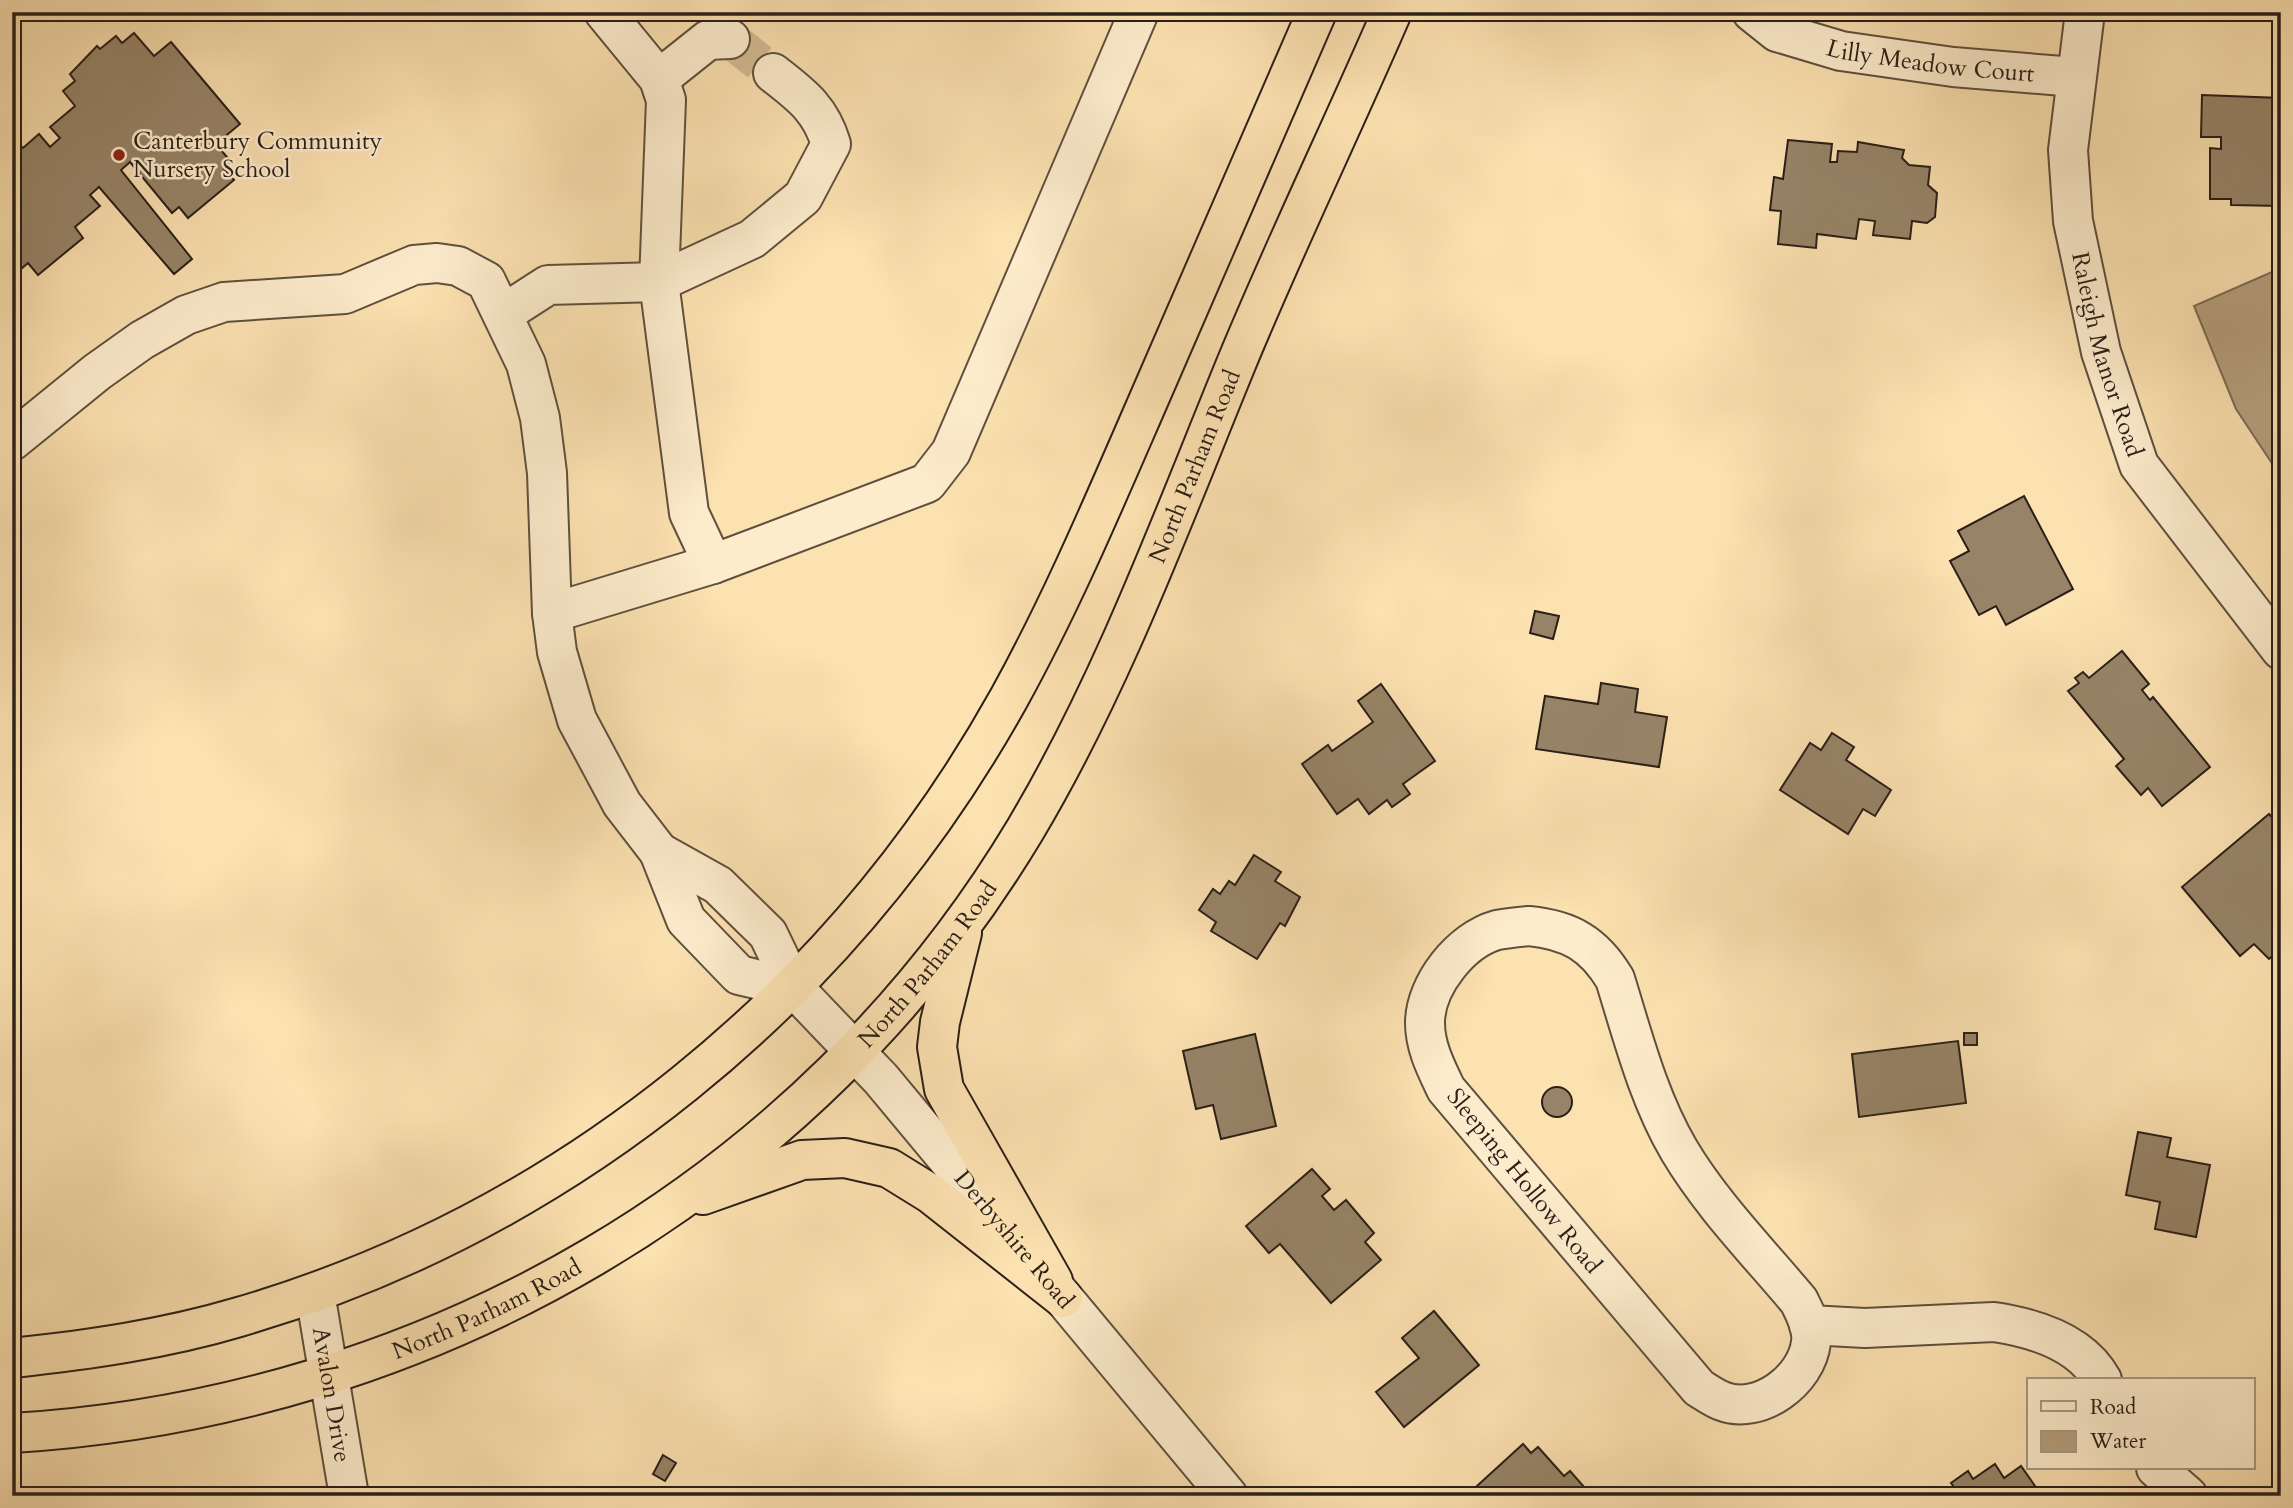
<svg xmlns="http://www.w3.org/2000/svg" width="2293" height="1508" viewBox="0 0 2293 1508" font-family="Cardo,serif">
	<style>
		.water { fill: #b59f7d; stroke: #7d6c55; stroke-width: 2 }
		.building { fill: #978468; stroke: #2a1f18; stroke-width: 2 }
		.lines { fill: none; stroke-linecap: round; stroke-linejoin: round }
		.minor-tunnel { stroke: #d2ba92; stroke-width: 38; stroke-dasharray: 38 19; stroke-linecap: butt }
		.minor-casing { stroke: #5e503e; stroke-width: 42 }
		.highway-casing { stroke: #2a1f18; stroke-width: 42 }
		.minor { stroke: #fdeccc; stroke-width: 38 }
		.highway { stroke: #fce1b1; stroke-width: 38 }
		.poi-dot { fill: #8f2418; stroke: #fdeccc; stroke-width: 2.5 }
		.labels { text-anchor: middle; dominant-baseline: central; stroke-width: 5; stroke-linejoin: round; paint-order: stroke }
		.street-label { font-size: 24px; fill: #2a1f18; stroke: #fdeccc }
		.poi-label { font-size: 24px; fill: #2a1f18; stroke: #fdeccc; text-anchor: start }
	</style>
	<rect width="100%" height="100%" fill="#fce1b1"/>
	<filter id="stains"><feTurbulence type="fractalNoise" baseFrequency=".00286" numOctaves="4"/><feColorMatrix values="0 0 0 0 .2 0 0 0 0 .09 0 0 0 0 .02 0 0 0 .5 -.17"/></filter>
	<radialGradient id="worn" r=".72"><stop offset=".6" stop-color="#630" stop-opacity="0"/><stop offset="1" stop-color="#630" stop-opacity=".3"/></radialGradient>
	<!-- water -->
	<polygon class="water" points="2281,268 2281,477 2236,409 2194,306"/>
	<!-- building -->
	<g class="building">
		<polygon points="134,33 154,56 171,42 240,124 216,144 232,163 224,169 234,180 188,218 179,207 172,213 130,162 121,170 192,259 174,274 99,187 90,195 100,206 75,227 83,238 38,275 28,263 21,269 12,258 12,142 15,140 23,148 39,134 50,147 60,138 50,127 75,106 63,91 75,81 70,74 97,46 100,49 116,36 122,43"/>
		<polygon points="2202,95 2281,98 2281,206 2231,205 2231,199 2210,199 2210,148 2221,149 2221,137 2201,137"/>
		<polygon points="1788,140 1832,144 1830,162 1837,162 1838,151 1857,152 1858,142 1904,150 1902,158 1909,165 1930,167 1928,185 1937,193 1935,217 1927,223 1912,221 1910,239 1873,235 1875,221 1859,219 1856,239 1817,234 1816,248 1778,244 1781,211 1770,210 1774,177 1783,179"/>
		<polygon points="2024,496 2073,589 2006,625 1996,606 1979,615 1950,561 1969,551 1958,531"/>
		<polygon points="1535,611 1559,616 1553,639 1530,633"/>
		<polygon points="2122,651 2149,684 2142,690 2150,700 2153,697 2210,767 2162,806 2148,788 2141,795 2116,766 2124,759 2068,691 2079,683 2075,678 2083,672 2089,678"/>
		<polygon points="1601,683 1638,689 1635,712 1667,717 1659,767 1536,749 1545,696 1598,704"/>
		<polygon points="1381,684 1435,761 1403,784 1410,794 1392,807 1387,800 1369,814 1358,799 1337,814 1302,764 1328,745 1332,751 1373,722 1358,701"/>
		<polygon points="1832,733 1854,747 1846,760 1891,790 1875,816 1863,809 1848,834 1780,790 1810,743 1821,750"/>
		<polygon points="2269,814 2281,828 2281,949 2269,959 2254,944 2240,956 2182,887"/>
		<polygon points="1254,855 1281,872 1275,881 1300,897 1285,926 1280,923 1257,959 1211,931 1216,922 1199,910 1213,889 1220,894 1229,881 1235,885"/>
		<rect x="1964" y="1033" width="13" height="12"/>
		<polygon points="1255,1034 1276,1126 1221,1139 1213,1105 1196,1109 1183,1051"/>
		<polygon points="1958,1041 1966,1103 1859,1117 1852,1054"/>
		<circle cx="1557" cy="1102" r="15"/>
		<polygon points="2138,1132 2171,1138 2167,1157 2210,1165 2196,1237 2155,1229 2160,1202 2126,1195"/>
		<polygon points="1312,1169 1330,1189 1322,1196 1334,1210 1346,1200 1374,1233 1365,1242 1381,1260 1331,1303 1280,1244 1269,1253 1246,1226"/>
		<polygon points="1434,1311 1479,1365 1404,1427 1376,1392 1419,1358 1402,1338"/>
		<polygon points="1523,1444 1531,1453 1538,1447 1564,1476 1570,1471 1592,1496 1466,1496"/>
		<polygon points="663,1455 676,1463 665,1481 653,1474"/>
		<polygon points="1995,1464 2004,1478 2021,1466 2042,1496 1947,1496 1956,1490 1951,1483 1968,1471 1973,1479"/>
	</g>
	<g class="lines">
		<!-- minor-tunnel -->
		<polyline class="minor-tunnel" points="730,39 773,73"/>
		<!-- minor casing -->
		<g class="minor-casing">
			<g id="minor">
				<polyline points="604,12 659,79 666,100 659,282 689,513 713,564"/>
				<path id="s1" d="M1752,12L1777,32L1841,51L1953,67L2075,77"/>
				<path id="s2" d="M2085,12L2068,150L2073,221L2101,352L2139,465L2281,650"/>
				<polyline points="659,79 708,40 730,39"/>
				<path d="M503,314L548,285L659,282L752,239L803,197L831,144C820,108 801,95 773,73"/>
				<polyline points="12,441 97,372 142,340 186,315 224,302 345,294 414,265 437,263 458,266 486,281 526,364 540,418 547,473 552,613 557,652 577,720 622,804 659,852 686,920 739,975 794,988"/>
				<polyline points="552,613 713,564 927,483 951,452 1139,12"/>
				<path id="s3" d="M659,852L718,885L768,934L794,988L881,1079L1228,1496"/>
				<path d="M1529,926C1570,930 1594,944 1615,979C1633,1037 1648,1097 1679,1150C1711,1204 1758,1252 1799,1301C1805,1313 1813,1328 1811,1342C1807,1380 1759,1416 1722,1401C1714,1398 1706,1392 1699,1388L1446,1089C1436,1068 1425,1047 1425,1023C1425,985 1461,940 1497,930C1508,928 1519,927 1529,926Z"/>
				<path id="s4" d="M315,1293L349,1496"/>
				<path d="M1809,1325L1865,1328L1994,1322C2034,1328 2081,1342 2102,1380"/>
				<polyline points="2156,1468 2188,1496"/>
			</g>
		</g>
		<!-- highway casing -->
		<g class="highway-casing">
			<g id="highway">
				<polyline points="962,933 940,1022 937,1047 944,1089 1053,1281"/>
				<polyline points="703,1195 802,1160 845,1158 889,1168 931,1194 1063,1298"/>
				<path d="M12,1358C88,1350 165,1339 239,1317C567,1221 843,996 1009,698C1062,602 1105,500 1149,399C1205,270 1261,141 1317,12"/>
				<path id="s5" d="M12,1433C427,1408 810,1188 1025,830C1112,684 1172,520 1236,364C1285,245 1341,130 1392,12"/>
			</g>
		</g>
		<!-- minor -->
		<use href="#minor" class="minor"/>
		<!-- highway -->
		<use href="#highway" class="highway"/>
	</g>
	<!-- markers -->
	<circle class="poi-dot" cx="119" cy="155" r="7"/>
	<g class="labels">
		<!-- street labels -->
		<g class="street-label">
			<text stroke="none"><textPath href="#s1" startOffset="189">Lilly Meadow Court</textPath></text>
			<text stroke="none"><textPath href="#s2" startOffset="348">Raleigh Manor Road</textPath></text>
			<text stroke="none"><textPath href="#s5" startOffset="1628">North Parham Road</textPath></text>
			<text stroke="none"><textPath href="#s5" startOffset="1060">North Parham Road</textPath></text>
			<text transform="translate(1524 1181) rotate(51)">Sleeping Hollow Road</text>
			<text stroke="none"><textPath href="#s3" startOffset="532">Derbyshire Road</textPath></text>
			<text stroke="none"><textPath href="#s5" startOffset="494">North Parham Road</textPath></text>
			<text stroke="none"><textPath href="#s4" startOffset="103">Avalon Drive</textPath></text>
		</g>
		<!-- poi labels -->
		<g class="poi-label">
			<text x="133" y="141">Canterbury Community<tspan x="133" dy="28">Nursery School</tspan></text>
		</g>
	</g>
	<!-- margin -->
	<rect width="2293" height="1508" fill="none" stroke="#fce1b1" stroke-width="42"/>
	<rect x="14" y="14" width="2265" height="1480" fill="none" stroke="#2a1f18" stroke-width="3.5"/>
	<rect x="21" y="21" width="2251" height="1466" fill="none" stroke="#2a1f18" stroke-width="2"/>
	<!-- legend -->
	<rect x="2027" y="1378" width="228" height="91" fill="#fdeccc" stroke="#a99a84" stroke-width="2"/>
	<rect x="2041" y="1401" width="35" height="10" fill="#fdeccc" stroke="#a99a84" stroke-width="2"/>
	<text x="2090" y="1414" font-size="21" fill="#2a1f18">Road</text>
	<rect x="2041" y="1431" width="35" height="21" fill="#b59f7d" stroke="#a99a84" stroke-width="2"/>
	<text x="2090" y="1448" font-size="21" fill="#2a1f18">Water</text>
	<rect width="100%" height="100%" filter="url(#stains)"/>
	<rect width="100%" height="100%" fill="url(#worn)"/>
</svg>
